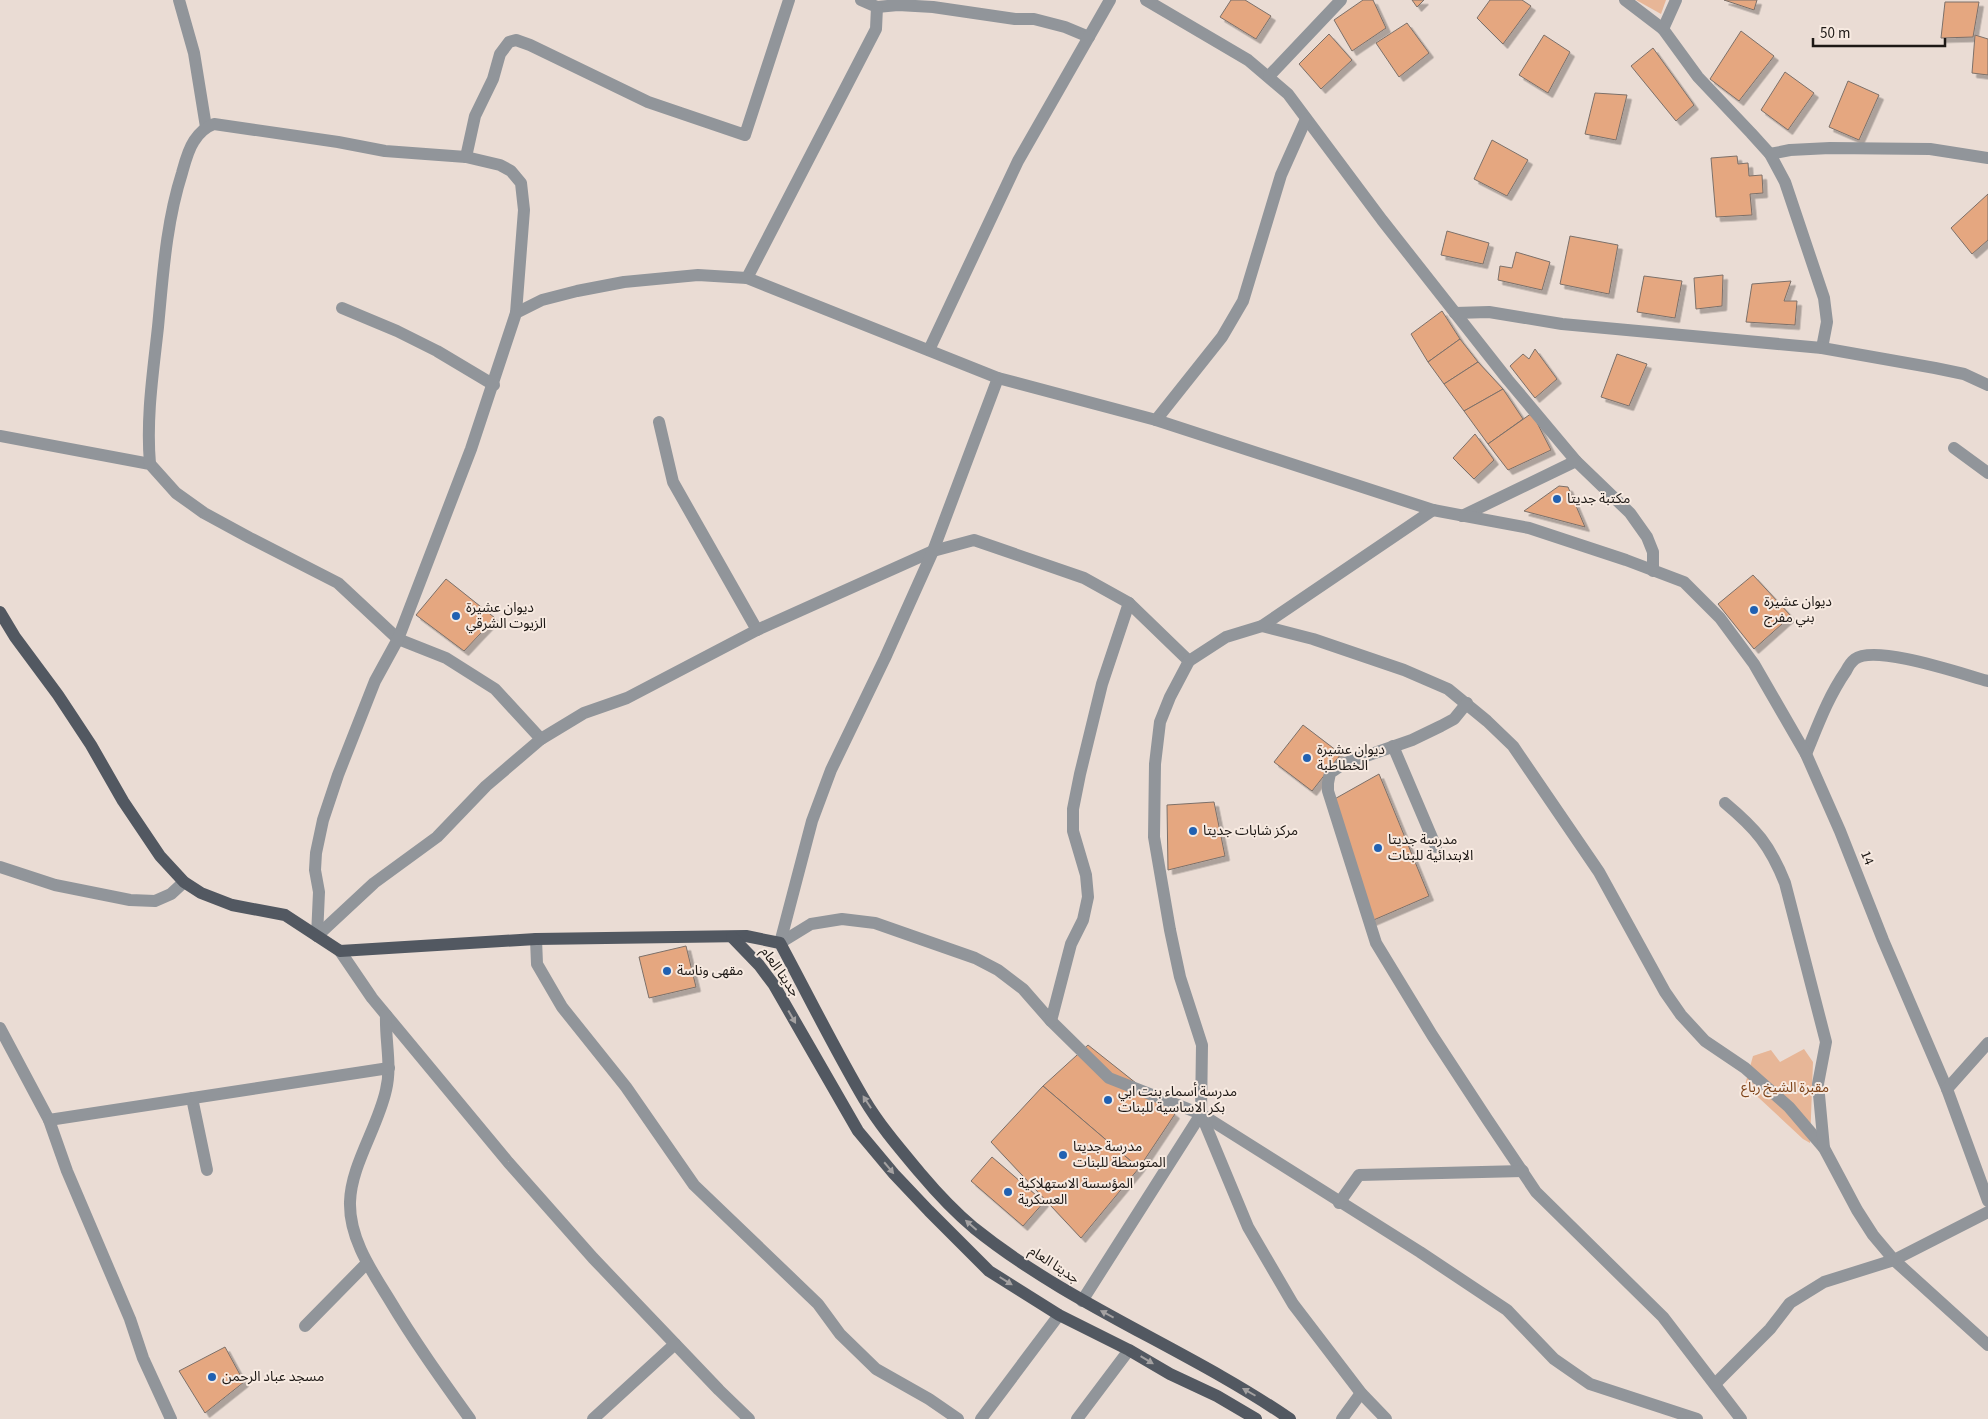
<svg xmlns="http://www.w3.org/2000/svg" width="1988" height="1419" viewBox="0 0 1988 1419" font-family="'Source Sans 3','Noto Sans Arabic',sans-serif">
	<style>
		.green { fill: #e7b697 }
		.building { fill: #e5a780; stroke: #7c7069; filter: url(#shadow) }
		.lines { fill: none; stroke-linecap: round; stroke-linejoin: round }
		.minor { stroke: #91959a; stroke-width: 12 }
		.primary { stroke: #525861; stroke-width: 12 }
		.oneway { fill: #a4a1a1 }
		.poi-dot { fill: #2161b2; stroke: #f7eae1; stroke-width: 2 }
		.labels { text-anchor: middle; dominant-baseline: central; stroke-width: 4; stroke-linejoin: round; paint-order: stroke }
		.poi-label { font-size: 14px; fill: #1d1815; stroke: #f7eae1; text-anchor: start }
		.street-label { font-size: 14px; fill: #1d1815; stroke: #f7eae1 }
		.park-label { font-size: 14px; fill: #7e441a; stroke: #f7eae1 }
	</style>
	<defs>
		<filter id="shadow"><feDropShadow dx="4.5" dy="4.5" stdDeviation="0" flood-color="#0004"/></filter>
	</defs>
	<rect width="100%" height="100%" fill="#eadcd4"/>
	<!-- green -->
	<g class="green">
		<polygon points="1636,0 1666,0 1661,14"/>
		<polygon points="1804,1049 1813,1062 1810,1143 1803,1139 1745,1085 1753,1056 1771,1050 1780,1062"/>
	</g>
	<!-- building -->
	<g class="building">
		<polygon points="1231,0 1245,0 1271,16 1256,39 1220,17"/>
		<polygon points="1363,0 1373,0 1386,28 1352,51 1334,20"/>
		<polygon points="1412,0 1424,0 1417,7"/>
		<polygon points="1490,0 1522,0 1531,6 1503,44 1477,18"/>
		<polygon points="1724,0 1757,0 1754,10"/>
		<polygon points="1945,2 1979,2 1973,37 1941,38"/>
		<polygon points="1407,23 1429,53 1399,77 1376,43"/>
		<polygon points="1741,31 1774,56 1739,101 1710,79"/>
		<polygon points="1329,34 1352,60 1321,89 1299,64"/>
		<polygon points="1544,35 1570,52 1548,93 1519,75"/>
		<polygon points="1975,35 1988,39 1988,75 1972,73"/>
		<polygon points="1653,48 1694,105 1676,121 1631,66"/>
		<polygon points="1785,72 1814,93 1788,130 1761,110"/>
		<polygon points="1848,81 1879,95 1859,140 1829,127"/>
		<polygon points="1595,93 1627,95 1616,140 1585,134"/>
		<polygon points="1492,140 1528,160 1507,196 1474,179"/>
		<polygon points="1737,156 1738,164 1748,163 1749,176 1762,175 1763,193 1750,194 1752,215 1716,217 1711,158"/>
		<polygon points="1988,194 1988,240 1972,254 1951,228"/>
		<polygon points="1447,231 1489,243 1483,264 1441,255"/>
		<polygon points="1570,236 1618,245 1609,294 1560,284"/>
		<polygon points="1516,252 1550,262 1542,290 1498,280 1500,266 1512,268"/>
		<polygon points="1723,275 1722,306 1696,309 1694,278"/>
		<polygon points="1644,276 1682,281 1675,318 1637,312"/>
		<polygon points="1791,281 1784,301 1797,301 1795,325 1746,322 1752,284"/>
		<polygon points="1442,311 1460,339 1428,362 1411,334"/>
		<polygon points="1460,339 1478,362 1444,384 1428,362"/>
		<polygon points="1535,349 1557,379 1535,398 1510,366 1523,354 1529,359"/>
		<polygon points="1617,354 1647,364 1629,406 1601,397"/>
		<polygon points="1478,362 1503,389 1464,411 1444,384"/>
		<polygon points="1503,389 1523,419 1488,444 1464,411"/>
		<polygon points="1532,413 1551,450 1508,470 1488,444"/>
		<polygon points="1475,434 1494,460 1474,479 1453,458"/>
		<polygon points="1559,486 1568,487 1585,527 1524,511"/>
		<polygon points="1753,575 1791,616 1754,649 1718,604"/>
		<polygon points="446,579 495,618 464,651 416,615"/>
		<polygon points="1303,725 1341,754 1312,791 1274,762"/>
		<polygon points="1379,774 1429,896 1369,922 1331,801"/>
		<polygon points="1214,802 1225,856 1168,870 1167,805"/>
		<polygon points="686,946 696,987 649,998 639,957"/>
		<polygon points="1088,1045 1175,1114 1139,1168 1043,1086"/>
		<polygon points="1043,1086 1139,1168 1081,1238 991,1142"/>
		<polygon points="992,1157 1044,1202 1023,1226 971,1181"/>
		<polygon points="225,1347 244,1382 205,1413 179,1371"/>
	</g>
	<g class="lines">
		<!-- minor -->
		<g class="minor">
			<polyline points="179,0 194,53 206,127"/>
			<polyline points="1146,0 1248,60 1288,94 1382,220 1508,380 1576,461 1630,513 1647,537 1653,552 1653,571"/>
			<polyline points="1625,0 1663,29 1698,77 1751,133 1770,154 1785,182 1824,298 1827,322 1822,348"/>
			<polyline points="877,7 898,5 933,7 1015,19 1034,19 1065,27 1089,37"/>
			<polyline points="1663,29 1676,0"/>
			<polyline points="1269,76 1341,0"/>
			<polyline points="1770,154 1790,150 1830,148 1930,149 1988,158"/>
			<polyline points="466,157 475,116 493,79 500,54 509,42 516,40 530,45 648,102 745,135 789,0"/>
			<polyline points="747,278 876,29 877,7 861,0"/>
			<polyline points="342,308 397,331 437,351 494,385"/>
			<polyline points="1455,313 1489,312 1562,324 1822,348 1935,368 1964,374 1988,385"/>
			<polyline points="929,350 1018,161 1110,0"/>
			<polyline points="1156,420 1222,337 1243,301 1281,175 1306,119"/>
			<polyline points="659,422 673,482 757,630"/>
			<polyline points="0,436 150,464 176,493 204,513 250,538 338,583 398,639 446,658 495,689 541,739"/>
			<polyline points="1954,448 1988,473"/>
			<path d="M150,464C146,418 153,373 158,327C163,275 166,223 182,173C185,162 188,150 194,141C199,133 206,127 214,124L338,142L385,151L466,157L500,165L511,171L521,183L524,210L516,313"/>
			<polyline points="1462,516 1576,461"/>
			<polyline points="1262,626 1313,639 1404,670 1448,689 1487,721 1513,746 1599,872 1665,992 1681,1015 1705,1041 1745,1068 1789,1107 1824,1148 1857,1210 1873,1235 1894,1260 1988,1345"/>
			<polyline points="1467,703 1454,719 1441,726 1412,740 1343,764 1330,773 1328,783 1328,791 1376,943 1432,1035 1487,1119 1536,1192 1663,1317 1741,1419"/>
			<polyline points="1393,746 1436,847"/>
			<path d="M1806,754C1818,725 1828,697 1846,671C1848,667 1851,662 1855,659C1875,644 1962,674 1988,681"/>
			<path d="M1725,803C1756,829 1770,845 1785,883L1826,1042L1818,1084L1824,1148"/>
			<polyline points="0,867 55,885 130,900 155,901 171,894 184,882"/>
			<polyline points="317,936 319,892 315,870 316,853 323,820 338,775 375,681 398,639 471,449 516,313 542,300 577,291 624,282 698,275 747,278 998,378 1156,420 1433,510 1529,528 1626,560 1684,582 1720,618 1754,664 1806,754 1840,831 1883,940 1947,1089 1988,1201"/>
			<polyline points="317,936 374,883 437,837 486,786 541,739 584,713 627,698 757,630 933,551 974,540 1084,578 1129,603 1189,661"/>
			<polyline points="536,939 537,964 562,1007 626,1087 694,1185 818,1304 840,1334 876,1369 929,1399 958,1419"/>
			<polyline points="780,943 811,924 842,919 875,923 975,958 998,970 1023,989 1051,1021 1109,1078 1201,1114 1420,1252 1507,1310 1554,1359 1590,1384 1697,1419"/>
			<polyline points="780,943 812,821 831,770 885,658 933,551 998,378"/>
			<polyline points="340,951 372,998 508,1162 593,1258 719,1390 749,1419"/>
			<path d="M386,1015C385,1041 392,1065 386,1090C378,1127 351,1165 350,1202C349,1238 371,1270 389,1299C414,1341 442,1380 470,1419"/>
			<polyline points="1051,1021 1071,944 1083,920 1088,897 1086,875 1073,831 1073,809 1080,774 1102,684 1129,603"/>
			<polyline points="0,1028 49,1120 67,1171 130,1319 143,1358 171,1419"/>
			<polyline points="1947,1089 1988,1043"/>
			<polyline points="192,1098 207,1170"/>
			<polyline points="49,1120 389,1068"/>
			<polyline points="1339,1203 1359,1175 1523,1171"/>
			<polyline points="1082,1301 1201,1114"/>
			<polyline points="305,1326 367,1263"/>
			<polyline points="1715,1384 1770,1329 1790,1303 1824,1282 1894,1260 1988,1212"/>
			<polyline points="593,1419 675,1344"/>
			<polyline points="981,1419 1059,1315"/>
			<polyline points="1077,1419 1129,1350"/>
			<polyline points="1342,1419 1361,1393"/>
			<polyline points="1386,1419 1361,1393 1293,1304 1248,1227 1201,1114 1202,1045 1180,977 1170,930 1154,837 1155,764 1160,722 1170,697 1189,661 1226,637 1262,626 1433,510"/>
		</g>
		<!-- primary -->
		<g class="primary">
			<path d="M0,612L15,637L58,695L91,745L123,801L160,856L184,882L201,893L232,905L285,915L340,951L536,939L746,936L780,943C808,995 834,1048 864,1099C880,1126 901,1150 921,1174C937,1193 955,1212 974,1228C1071,1306 1188,1349 1290,1419"/>
			<polyline points="732,937 759,965 774,985 858,1131 894,1174 929,1211 989,1271 1059,1315 1129,1350 1170,1374 1217,1396 1256,1419"/>
		</g>
	</g>
	<!-- one-way arrows -->
	<defs><path id="oneway-solid" d="M-6-.8H1V-3.2L6.5 0L1 3.2V.8H-6Z" transform="scale(1.25)"/></defs>
	<g class="oneway">
		<use href="#oneway-solid" transform="translate(792 1017) rotate(60)"/>
		<use href="#oneway-solid" transform="translate(867 1102) rotate(-123)"/>
		<use href="#oneway-solid" transform="translate(889 1168) rotate(50)"/>
		<use href="#oneway-solid" transform="translate(971 1225) rotate(-139)"/>
		<use href="#oneway-solid" transform="translate(1006 1281) rotate(32)"/>
		<use href="#oneway-solid" transform="translate(1107 1314) rotate(-152)"/>
		<use href="#oneway-solid" transform="translate(1147 1360) rotate(31)"/>
		<use href="#oneway-solid" transform="translate(1249 1392) rotate(-150)"/>
	</g>
	<!-- markers -->
	<g class="poi-dot">
		<circle cx="1557" cy="499" r="5"/>
		<circle cx="1754" cy="610" r="5"/>
		<circle cx="456" cy="616" r="5"/>
		<circle cx="1307" cy="758" r="5"/>
		<circle cx="1193" cy="831" r="5"/>
		<circle cx="1378" cy="848" r="5"/>
		<circle cx="667" cy="971" r="5"/>
		<circle cx="1108" cy="1100" r="5"/>
		<circle cx="1063" cy="1155" r="5"/>
		<circle cx="1008" cy="1192" r="5"/>
		<circle cx="212" cy="1377" r="5"/>
	</g>
	<g class="labels">
		<!-- poi labels -->
		<g class="poi-label">
			<text x="1567" y="499">مكتبة جديتا</text>
			<text x="1764" y="602">ديوان عشيرة<tspan x="1764" dy="16">بني مفرج</tspan></text>
			<text x="466" y="608">ديوان عشيرة<tspan x="466" dy="16">الزيوت الشرقي</tspan></text>
			<text x="1317" y="750">ديوان عشيرة<tspan x="1317" dy="16">الخطاطبة</tspan></text>
			<text x="1203" y="831">مركز شابات جديتا</text>
			<text x="1388" y="840">مدرسة جديتا<tspan x="1388" dy="16">الابتدائية للبنات</tspan></text>
			<text x="677" y="971">مقهى وناسة</text>
			<text x="1118" y="1092">مدرسة أسماء بنت ابي<tspan x="1118" dy="16">بكر الاساسية للبنات</tspan></text>
			<text x="1073" y="1147">مدرسة جديتا<tspan x="1073" dy="16">المتوسطة للبنات</tspan></text>
			<text x="1018" y="1184">المؤسسة الاستهلاكية<tspan x="1018" dy="16">العسكرية</tspan></text>
			<text x="222" y="1377">مسجد عباد الرحمن</text>
		</g>
		<!-- street labels -->
		<g class="street-label">
			<text transform="translate(1867 858) rotate(68)">14</text>
			<text transform="translate(780 972) rotate(55)">جديتا العام</text>
			<text transform="translate(1054 1265) rotate(33)">جديتا العام</text>
		</g>
		<!-- park labels -->
		<g class="park-label">
			<text x="1785" y="1088">مقبرة الشيخ رباع</text>
		</g>
	</g>
	<!-- scale -->
	<path d="M1813 38v8h132v-8" fill="none" stroke="#1d1815" stroke-width="2.5"/>
	<text x="1820" y="38" font-size="15" fill="#1d1815" stroke="#f7eae1" stroke-width="4" paint-order="stroke">50 m</text>
</svg>
